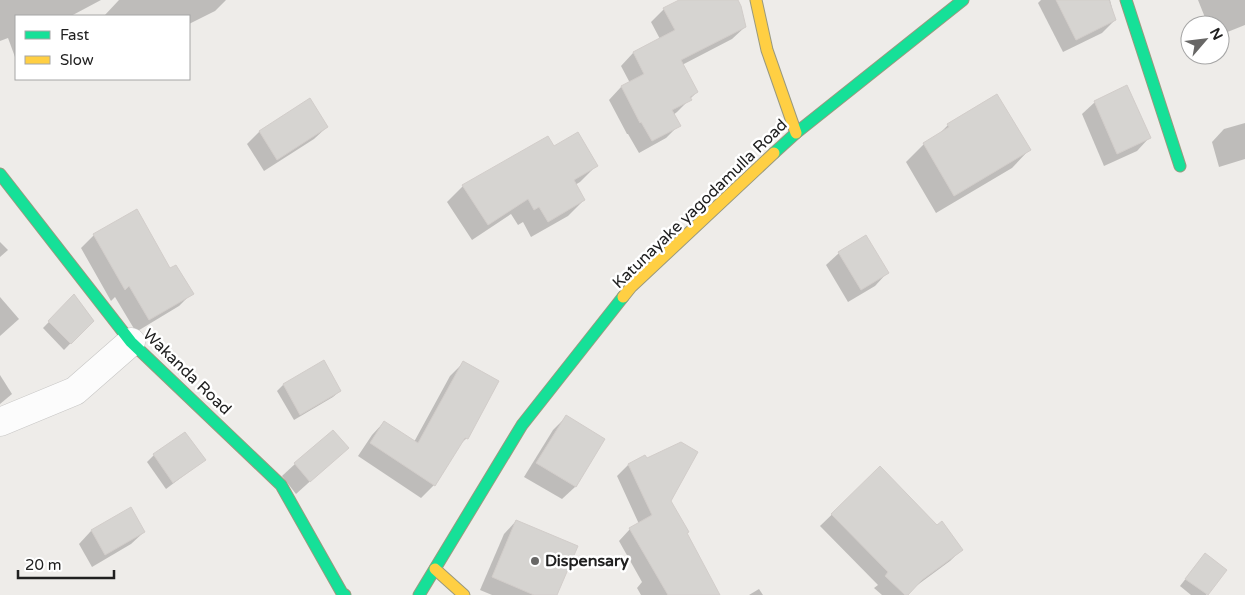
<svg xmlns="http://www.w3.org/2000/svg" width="1245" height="595" viewBox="0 0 1245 595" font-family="'Varela Round',sans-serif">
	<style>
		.shadow { fill: #0003 }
		.building { fill: #d6d4d1; stroke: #d2cdca }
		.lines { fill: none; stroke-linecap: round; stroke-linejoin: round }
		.street-casing { stroke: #c7c6c5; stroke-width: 29 }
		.fast-casing { stroke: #99997f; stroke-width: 13 }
		.slow-casing { stroke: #99997f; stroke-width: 13 }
		.street { stroke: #fcfcfc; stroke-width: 28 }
		.fast { stroke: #16e098; stroke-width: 11 }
		.slow { stroke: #ffcf43; stroke-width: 11 }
		.poi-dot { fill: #686766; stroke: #fff; stroke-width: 2 }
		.labels { text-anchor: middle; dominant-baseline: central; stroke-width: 5; stroke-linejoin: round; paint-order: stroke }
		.street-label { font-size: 16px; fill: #202020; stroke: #fff }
		.poi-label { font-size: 16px; font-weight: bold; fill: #202020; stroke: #fff; text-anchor: start }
	</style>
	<rect width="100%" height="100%" fill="#eeece9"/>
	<!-- shadow -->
	<g class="shadow">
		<polygon points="0,0 101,0 71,16 16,16 15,57 8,38 0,41"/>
		<polygon points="119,0 226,0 215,11 189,24 189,16 104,16"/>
		<polygon points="682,0 737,0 745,27 732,39 682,65 697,92 677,112 673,115 679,125 666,138 639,153 628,134 627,134 609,100 621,87 630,83 621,66 633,53 660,39 651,22 664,9"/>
		<polygon points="1041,0 1110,0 1115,20 1102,33 1063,52 1038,3"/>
		<polygon points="1198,0 1245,0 1245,25 1220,35 1220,25 1208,25"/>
		<polygon points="310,100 327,127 314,139 264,171 247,144 259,132"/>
		<polygon points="1095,102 1149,138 1137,151 1104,166 1082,114"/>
		<polygon points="1245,123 1245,159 1219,167 1212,142 1224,129"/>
		<polygon points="948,125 1029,150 1012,168 936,213 906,162 924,144 937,136"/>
		<polygon points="553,148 596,166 580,182 575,185 584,200 568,216 531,237 523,222 518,225 511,214 472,240 447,202 463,186"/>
		<polygon points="94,235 170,270 192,293 179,306 136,332 115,297 111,301 81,248"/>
		<polygon points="0,242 8,250 0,257"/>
		<polygon points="839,253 887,273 875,286 848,302 826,265"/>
		<polygon points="74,296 93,320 64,350 43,328"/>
		<polygon points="0,297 19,319 0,336"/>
		<polygon points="463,363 467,438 458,446 434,485 421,498 358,456 372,435 384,422 414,442 450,376"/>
		<polygon points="0,375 12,394 0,404"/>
		<polygon points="283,385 340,391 333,397 294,420 277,391"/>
		<polygon points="566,417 603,439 575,487 562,499 524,477 553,430"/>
		<polygon points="185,434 204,460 166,489 147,462 154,455"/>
		<polygon points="347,448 296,494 282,476 295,464"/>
		<polygon points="628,465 670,501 718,595 641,595 637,588 642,582 619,541 630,529 639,524 617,476"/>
		<polygon points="880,468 961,550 950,561 912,589 907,595 882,595 874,588 878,585 820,526"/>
		<polygon points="131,509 144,532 131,544 92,567 79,544 91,531"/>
		<polygon points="516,521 555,595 492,595 480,590 504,534"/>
		<polygon points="1205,554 1225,570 1206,595 1191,595 1180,586"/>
		<polygon points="759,589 763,595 749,595"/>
	</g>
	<!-- building -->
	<g class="building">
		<polygon points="679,0 738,0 741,6 746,27 681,60 698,92 690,97 692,100 672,110 681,126 652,141 641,122 640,123 621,86 644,74 633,52 675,30 663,8"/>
		<polygon points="1056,0 1109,0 1116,20 1076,40"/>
		<polygon points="1127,85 1151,138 1117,154 1094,101"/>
		<polygon points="997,94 1031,150 954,196 923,143 949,127 947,124"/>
		<polygon points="310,98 328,127 277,160 259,131"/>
		<polygon points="578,132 598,166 574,180 585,200 548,222 539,207 534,210 528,199 488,225 462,185 548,136 554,146"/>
		<polygon points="137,209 170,268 176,265 194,294 149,320 129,286 125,290 93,234"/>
		<polygon points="866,235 889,273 861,290 838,252"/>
		<polygon points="74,294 94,321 71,344 48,321"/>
		<polygon points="324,360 341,391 300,415 283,384"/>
		<polygon points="463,361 499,381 468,439 465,438 435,486 370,443 384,421 418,443"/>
		<polygon points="566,415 605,439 576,487 536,463"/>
		<polygon points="333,430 349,448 310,482 294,463"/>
		<polygon points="185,432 206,460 173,483 153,454"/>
		<polygon points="681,442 698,452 671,501 689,532 687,533 720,595 668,595 629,528 652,515 628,464 645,455 647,458"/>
		<polygon points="880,466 937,525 942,521 963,550 922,580 908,595 905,595 885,576 888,572 831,514"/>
		<polygon points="131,507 145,532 105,555 91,530"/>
		<polygon points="516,520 578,546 557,595 534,595 492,577"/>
		<polygon points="1205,553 1227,570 1208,595 1185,579"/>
	</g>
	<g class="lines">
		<!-- street casing -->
		<g class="street-casing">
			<polyline id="street" points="0,422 75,391 131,342"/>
		</g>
		<!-- fast casing -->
		<g class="fast-casing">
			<g id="fast">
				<polyline points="1126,0 1180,166"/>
				<polyline points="774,153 796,133 963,0"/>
				<polyline points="0,174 131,342 281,485 342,593 345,595"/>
				<polyline points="419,595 522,425 623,297"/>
			</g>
		</g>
		<!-- slow casing -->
		<g class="slow-casing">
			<g id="slow">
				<polyline points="756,0 767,50 796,133"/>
				<polyline points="623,297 631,287 774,153"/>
				<polyline points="435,569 464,595"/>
			</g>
		</g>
		<!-- street -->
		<use href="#street" class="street"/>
		<!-- fast -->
		<use href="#fast" class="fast"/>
		<!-- slow -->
		<use href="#slow" class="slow"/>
	</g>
	<!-- markers -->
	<circle class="poi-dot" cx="535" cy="561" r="5"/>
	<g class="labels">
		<!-- street labels -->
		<g class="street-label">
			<text transform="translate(700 204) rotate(-44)">Katunayake yagodamulla Road</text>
			<text transform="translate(187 372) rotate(44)">Wakanda Road</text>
		</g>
		<!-- poi labels -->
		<g class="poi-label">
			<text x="545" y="561">Dispensary</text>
		</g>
	</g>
	<!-- legend -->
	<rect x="15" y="15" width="175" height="65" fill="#ffffff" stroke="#a6a6a6"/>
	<rect x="25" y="31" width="25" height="8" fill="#16e098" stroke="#a6a6a6"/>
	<text x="60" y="40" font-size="15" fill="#202020">Fast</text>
	<rect x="25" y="56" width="25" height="8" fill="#ffcf43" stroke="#a6a6a6"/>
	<text x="60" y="65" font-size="15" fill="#202020">Slow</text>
	<!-- north arrow -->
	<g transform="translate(1205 40) rotate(62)"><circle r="24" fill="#ffffff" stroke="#a6a6a6"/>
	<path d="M0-4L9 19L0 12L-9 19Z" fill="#686766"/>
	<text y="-8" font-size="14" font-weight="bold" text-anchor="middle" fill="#202020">N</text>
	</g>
	<!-- scale -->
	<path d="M18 570v8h96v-8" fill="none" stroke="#202020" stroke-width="2.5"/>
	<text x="25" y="570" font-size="15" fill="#202020" stroke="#ffffff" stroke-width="4" paint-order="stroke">20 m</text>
</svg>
